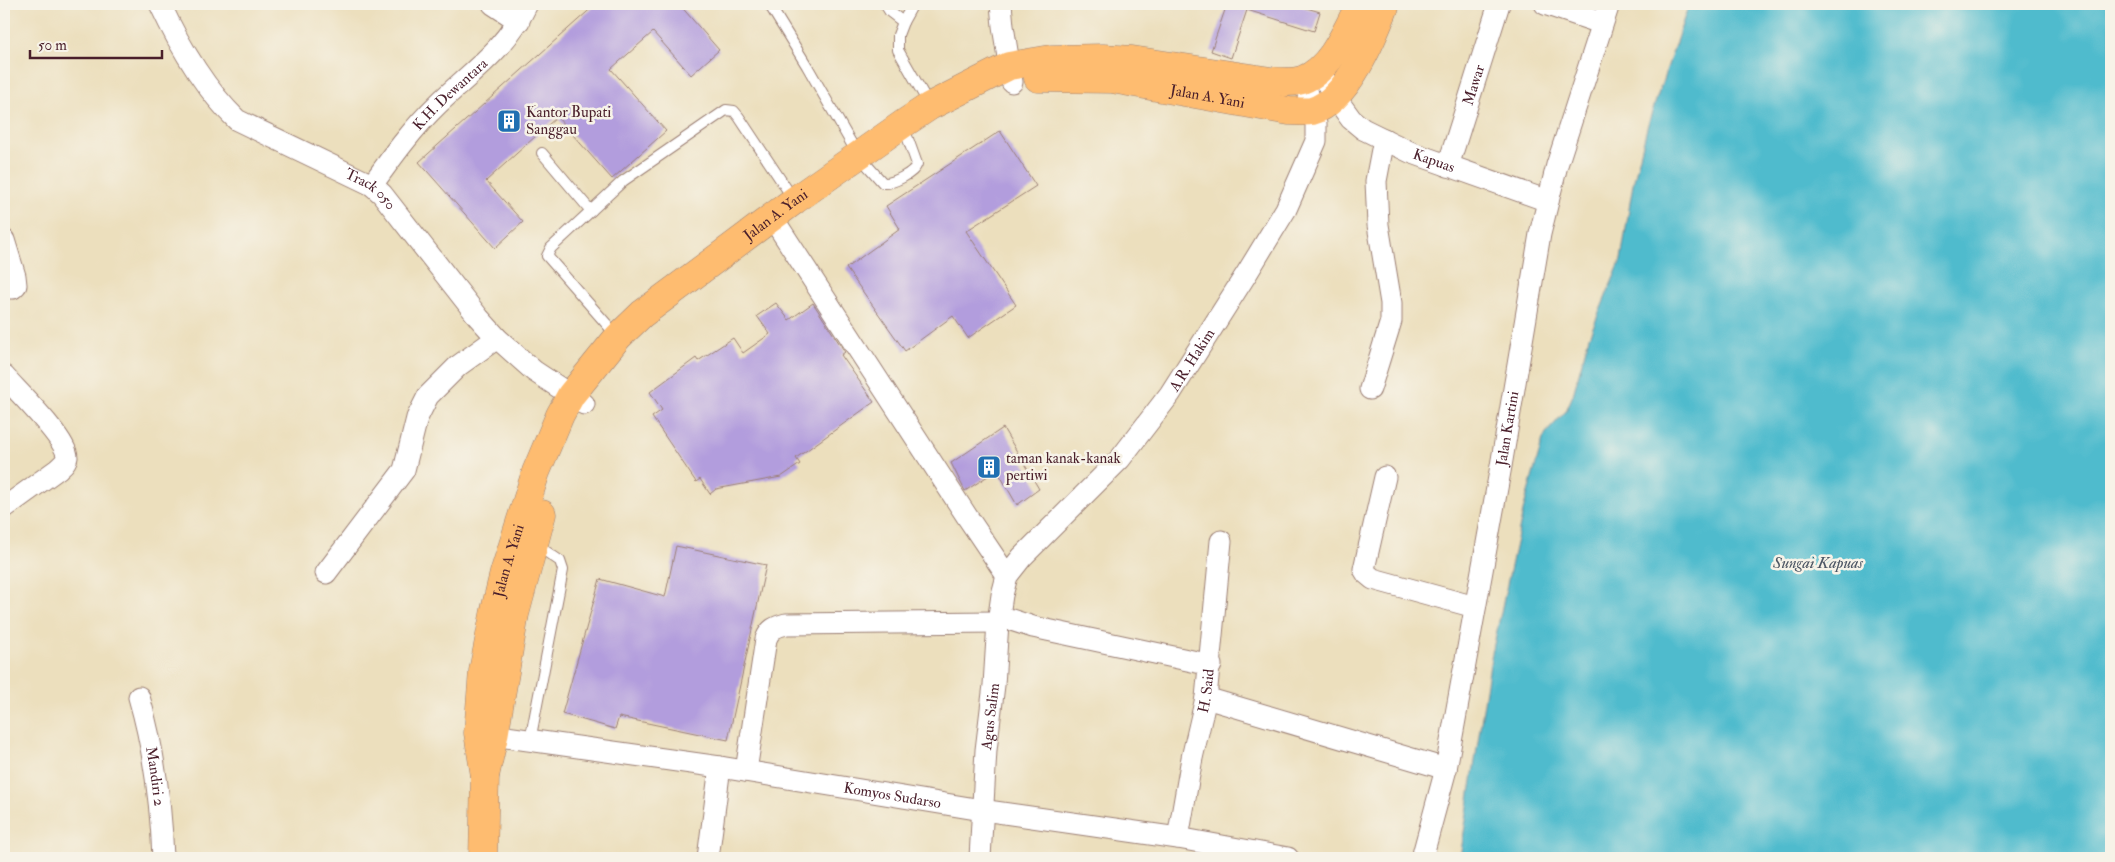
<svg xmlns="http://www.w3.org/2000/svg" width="2115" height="862" viewBox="0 0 2115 862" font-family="'IM FELL Double Pica',serif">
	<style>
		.water { fill: #50bbcd; stroke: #4d6d7c }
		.building { fill: #b29ddd }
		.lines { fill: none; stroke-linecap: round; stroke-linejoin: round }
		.service-casing { stroke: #9b7f74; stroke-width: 12 }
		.minor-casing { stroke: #9b7f74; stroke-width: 23 }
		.trunk-casing { stroke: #9b7f74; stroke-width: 29 }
		.service { stroke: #fff; stroke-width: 10 }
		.minor { stroke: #fff; stroke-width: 21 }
		.trunk { stroke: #febc70; stroke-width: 28 }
		.labels { text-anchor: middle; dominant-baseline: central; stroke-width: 5; stroke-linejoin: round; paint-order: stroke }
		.street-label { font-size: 15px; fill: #4a1f2b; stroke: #f7f3e8 }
		.poi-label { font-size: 15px; fill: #4a1f2b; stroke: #f7f3e8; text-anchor: start }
		.water-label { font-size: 16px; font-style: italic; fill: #4c5664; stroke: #f7f3e8 }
	</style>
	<rect width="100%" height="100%" fill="#f7f3e8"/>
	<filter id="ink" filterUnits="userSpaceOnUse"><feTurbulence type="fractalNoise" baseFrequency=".02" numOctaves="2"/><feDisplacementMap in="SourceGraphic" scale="10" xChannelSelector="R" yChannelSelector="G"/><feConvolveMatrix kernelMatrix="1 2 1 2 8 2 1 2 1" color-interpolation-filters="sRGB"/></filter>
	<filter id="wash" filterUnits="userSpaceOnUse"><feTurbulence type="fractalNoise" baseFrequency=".0096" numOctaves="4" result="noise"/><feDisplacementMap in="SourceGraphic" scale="20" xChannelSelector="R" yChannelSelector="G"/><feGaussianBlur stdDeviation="1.12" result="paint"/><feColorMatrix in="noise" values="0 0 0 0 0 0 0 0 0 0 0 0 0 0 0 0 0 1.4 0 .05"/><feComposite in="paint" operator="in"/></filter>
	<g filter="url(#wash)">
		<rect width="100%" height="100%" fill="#ecdfbd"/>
		<!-- water -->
		<polygon class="water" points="1689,4 2111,4 2111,858 1460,858 1491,658 1524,507 1543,439 1546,433 1566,411 1573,395 1589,337 1621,260 1633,184 1648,124"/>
		<g id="blocks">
			<!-- building -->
			<g class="building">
				<polygon points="596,4 679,4 719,50 691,75 653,32 611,69 666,131 612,179 557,117 486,181 523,222 495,248 419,162"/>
				<polygon points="1227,4 1293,4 1320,12 1314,31 1247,10 1231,58 1211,51"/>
				<polygon points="1000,131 1036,186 966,231 1016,305 968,338 953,316 905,351 846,268 900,229 886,206"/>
				<polygon points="776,303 789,320 813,303 845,352 841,355 874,402 796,458 800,464 781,477 716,489 710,494 700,479 696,482 652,417 662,410 650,392 696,358 698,361 733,338 743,353 770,334 757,316"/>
				<polygon points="1003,428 1039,489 1017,505 997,470 965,491 951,463"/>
				<polygon points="676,546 766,565 728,740 619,717 615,729 562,714 600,579 665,597"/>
			</g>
		</g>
	</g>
	<g filter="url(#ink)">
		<use href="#blocks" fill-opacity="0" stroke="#9b7f74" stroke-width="1"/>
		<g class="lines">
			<!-- service casing -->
			<g class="service-casing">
				<g id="service">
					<path d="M769,4L807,66L858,155L883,183C893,184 914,173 917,164L903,125"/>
					<polyline points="885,4 890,12 903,22 898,35 898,50 930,106"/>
					<polyline points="903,22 913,4"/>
					<polyline points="542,153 591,211"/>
					<polyline points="618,337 547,256 551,248 623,181 726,110 734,111 739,117 794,200"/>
					<polyline points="530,741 563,570 560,561 535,544"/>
				</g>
			</g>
			<!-- minor casing -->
			<g class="minor-casing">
				<g id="minor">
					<path id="s1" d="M160,4C179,45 205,89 237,120L372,185L382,194L479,318L497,338L534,371L584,404"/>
					<polyline points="493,4 519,21"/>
					<polyline points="1001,4 1003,26 1012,82"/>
					<polyline points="1545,4 1601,23"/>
					<path id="s2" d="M1319,70L1335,97L1351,119L1363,129L1410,152L1548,201"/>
					<path id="s3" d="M1448,166L1499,4"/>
					<path id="s4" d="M372,185C392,157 413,128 438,104C473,70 506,49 527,4"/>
					<polyline points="772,217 968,518 1007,576"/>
					<polyline points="4,240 15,276 16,285 13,288 4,288"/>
					<path d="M4,376C17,391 67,439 67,457C66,463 62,465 58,469L4,508"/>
					<polyline points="1370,389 1391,321 1391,303 1378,225 1376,181 1384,139"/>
					<polyline points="1385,477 1364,569 1367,574 1373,579 1475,607"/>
					<polyline points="326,573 404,470 417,418 428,396 458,366 497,338"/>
					<polyline points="999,616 1033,627 1211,665"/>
					<path id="s5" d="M139,697C154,749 161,804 163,858"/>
					<polyline points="1206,698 1446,769"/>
					<path id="s6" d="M478,733L720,767L982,810L1178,838L1288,858"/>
					<path d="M746,771L766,639C770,629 775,627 786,624L998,622"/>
					<path id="s7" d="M1178,838L1192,758L1206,698L1221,541"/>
					<polyline points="708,858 720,767"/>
					<path id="s8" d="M980,858L986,750L994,685L998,622L1002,595L1007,576L1022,557L1120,459L1170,394L1247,273L1286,209L1316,141V124L1304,79"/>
					<path id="s9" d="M1422,858L1446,769L1501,466L1540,234L1557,165L1609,4"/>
				</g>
			</g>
			<!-- trunk casing -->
			<g class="trunk-casing">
				<g id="trunk">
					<path id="s10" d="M1038,78L1112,79L1289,111C1296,111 1305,112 1312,111C1348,101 1374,35 1386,4"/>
					<path id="s11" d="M485,776L478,733L483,671L495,610L504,573L536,472L560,415L571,395L618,337L642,314L795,200L903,124L930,106L1009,66L1051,59L1103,58L1132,60L1271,81C1282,82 1292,83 1302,80C1332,69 1347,29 1360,4"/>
					<polyline points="483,858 485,776 494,736 515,614 542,514"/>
				</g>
			</g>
			<!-- service -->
			<use href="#service" class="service"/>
			<!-- minor -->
			<use href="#minor" class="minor"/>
			<!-- trunk -->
			<use href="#trunk" class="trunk"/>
		</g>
	</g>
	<!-- icons -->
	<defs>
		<g id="building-square" transform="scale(1.25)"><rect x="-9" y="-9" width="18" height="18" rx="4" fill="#1f6fb2" stroke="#f7f3e8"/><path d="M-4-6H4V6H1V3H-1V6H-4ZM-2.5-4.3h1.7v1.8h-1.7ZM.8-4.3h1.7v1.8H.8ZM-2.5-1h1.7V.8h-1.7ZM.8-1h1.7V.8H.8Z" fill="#fff"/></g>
	</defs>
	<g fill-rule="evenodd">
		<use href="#building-square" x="509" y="121"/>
		<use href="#building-square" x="989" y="467"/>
	</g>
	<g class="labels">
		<!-- street labels -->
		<g class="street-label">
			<text stroke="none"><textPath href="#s3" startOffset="85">Mawar</textPath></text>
			<text stroke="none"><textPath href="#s4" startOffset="120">K.H. Dewantara</textPath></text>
			<text stroke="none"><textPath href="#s10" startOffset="171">Jalan A. Yani</textPath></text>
			<text stroke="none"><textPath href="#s2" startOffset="152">Kapuas</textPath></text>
			<text stroke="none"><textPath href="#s1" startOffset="291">Track 050</textPath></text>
			<text stroke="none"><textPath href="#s11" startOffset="671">Jalan A. Yani</textPath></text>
			<text stroke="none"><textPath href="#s8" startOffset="569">A.R. Hakim</textPath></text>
			<text stroke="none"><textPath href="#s9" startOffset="438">Jalan Kartini</textPath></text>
			<text stroke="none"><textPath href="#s11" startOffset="219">Jalan A. Yani</textPath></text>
			<text stroke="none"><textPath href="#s7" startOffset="150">H. Said</textPath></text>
			<text stroke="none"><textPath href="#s8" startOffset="142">Agus Salim</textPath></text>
			<text stroke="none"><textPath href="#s5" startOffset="81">Mandiri 2</textPath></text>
			<text stroke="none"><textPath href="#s6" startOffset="419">Komyos Sudarso</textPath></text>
		</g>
		<!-- poi labels -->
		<g class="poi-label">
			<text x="526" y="112">Kantor Bupati<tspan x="526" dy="17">Sanggau</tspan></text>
			<text x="1006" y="458">taman kanak-kanak<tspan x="1006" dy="17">pertiwi</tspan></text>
		</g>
		<!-- water labels -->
		<g class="water-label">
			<text x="1818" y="563">Sungai Kapuas</text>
		</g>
	</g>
	<!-- margin -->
	<rect width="2115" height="862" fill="none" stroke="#f7f3e8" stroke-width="20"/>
	<!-- scale -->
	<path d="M30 50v8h132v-8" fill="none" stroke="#4a1f2b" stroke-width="2.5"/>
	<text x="38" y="50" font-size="15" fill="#4a1f2b" stroke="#f7f3e8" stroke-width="4" paint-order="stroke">50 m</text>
</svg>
